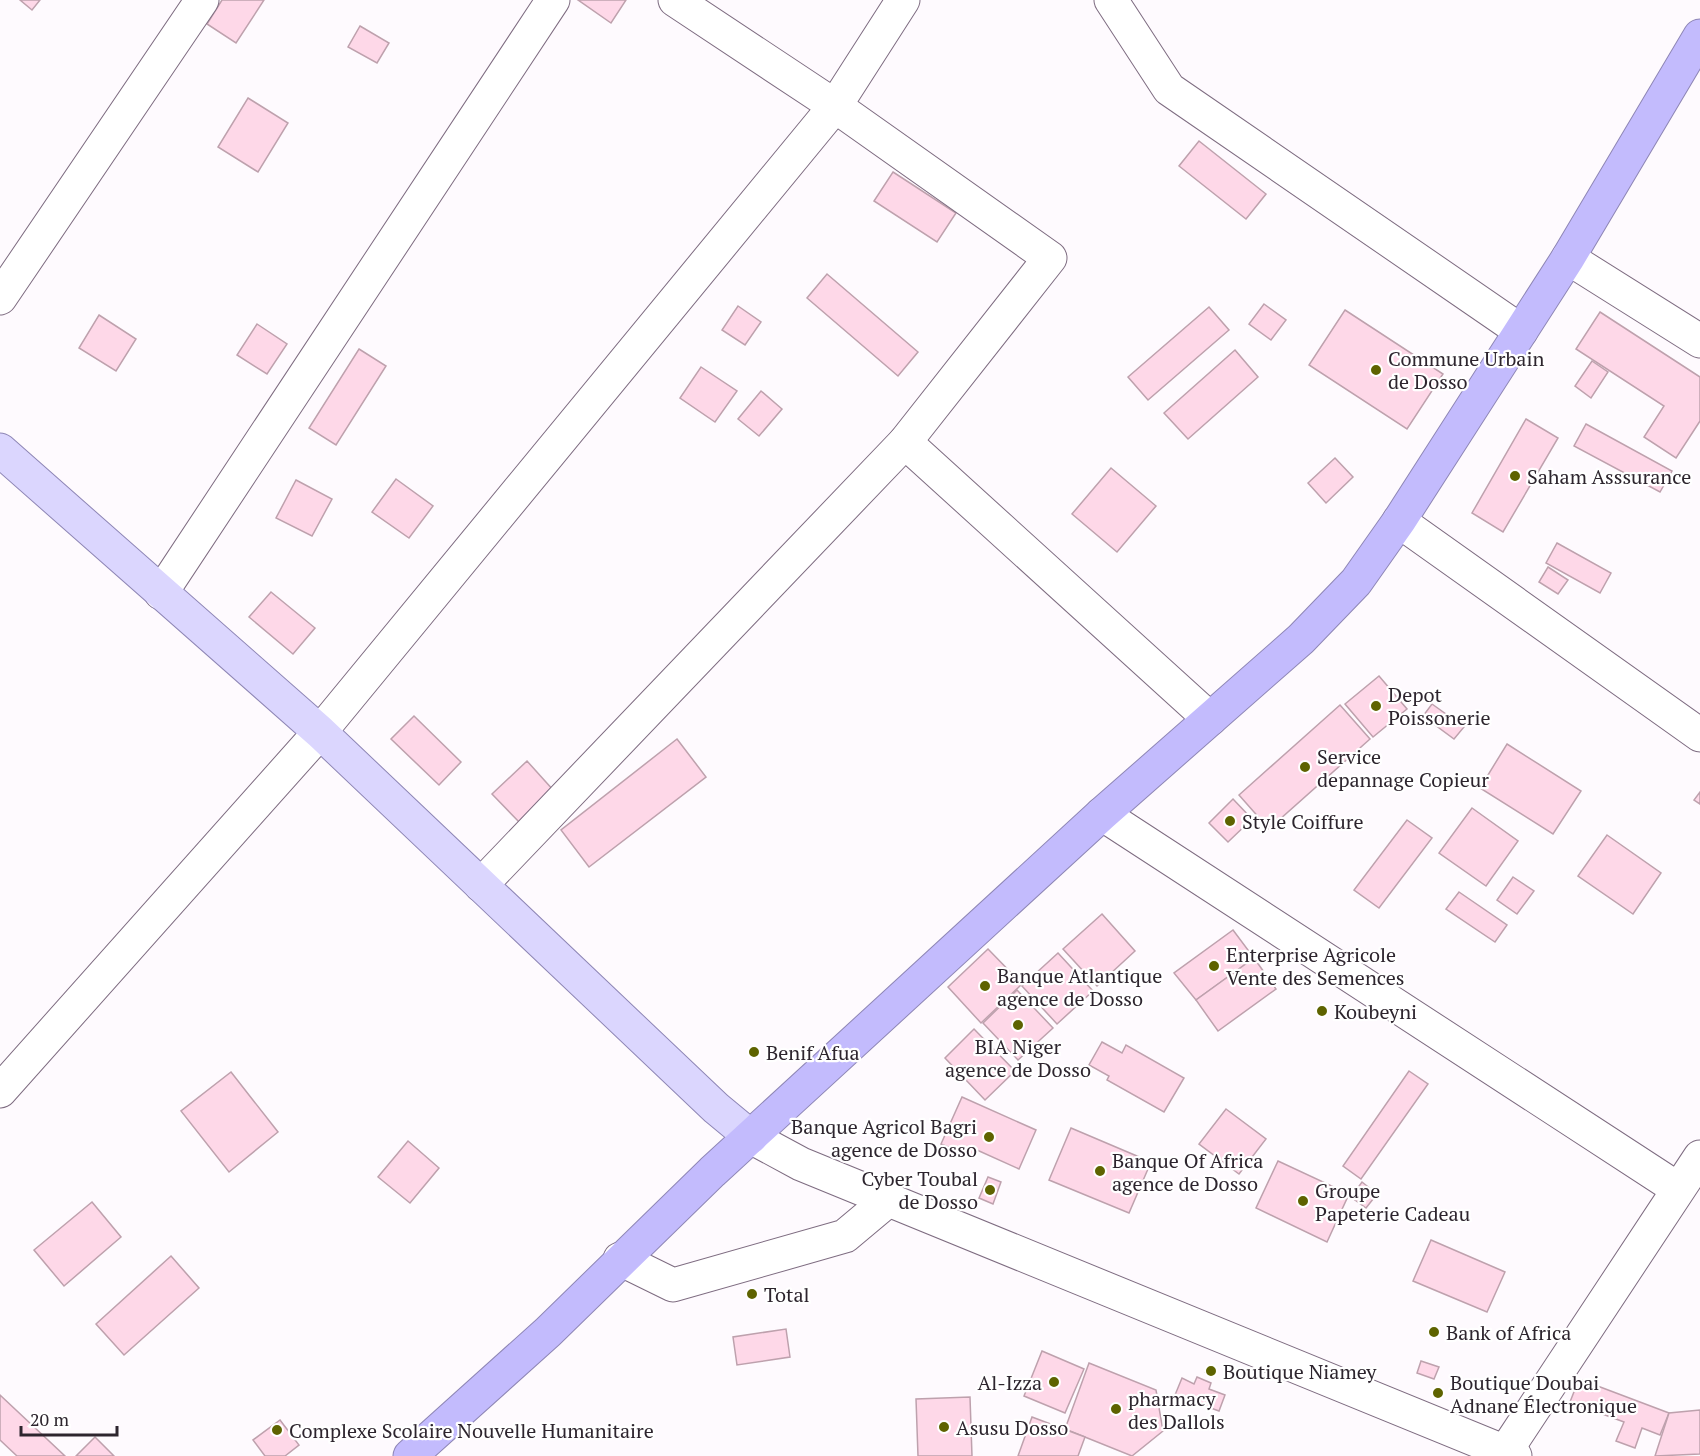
<svg xmlns="http://www.w3.org/2000/svg" width="1700" height="1456" viewBox="0 0 1700 1456" font-family="'PT Serif',serif">
	<style>
		.building { fill: #fed8e8; stroke: #bea1ad; stroke-width: 1.5 }
		.lines { fill: none; stroke-linecap: round; stroke-linejoin: round }
		.minor-casing { stroke: #7e6c81; stroke-width: 35 }
		.major-casing { stroke: #8e86b5; stroke-width: 35 }
		.highway-casing { stroke: #8e86b5; stroke-width: 35 }
		.minor { stroke: #fff; stroke-width: 33 }
		.major { stroke: #dbd6fe; stroke-width: 33 }
		.highway { stroke: #c3bbfd; stroke-width: 33 }
		.poi-dot { fill: #5e6300; stroke: #fff; stroke-width: 2 }
		.labels { text-anchor: middle; dominant-baseline: central; stroke-width: 4.5; stroke-linejoin: round; paint-order: stroke }
		.poi-label { font-size: 20px; fill: #2d252e; stroke: #fff; text-anchor: start }
	</style>
	<rect width="100%" height="100%" fill="#fefafe"/>
	<!-- building -->
	<g class="building">
		<polygon points="20,0 40,0 32,10"/>
		<polygon points="222,0 264,0 236,43 207,24"/>
		<polygon points="578,0 626,0 611,23"/>
		<polygon points="360,26 389,43 377,63 348,47"/>
		<polygon points="248,98 288,123 258,172 218,147"/>
		<polygon points="1199,141 1266,194 1246,219 1179,166"/>
		<polygon points="893,172 956,213 937,242 874,201"/>
		<polygon points="827,274 918,352 898,376 807,298"/>
		<polygon points="1264,304 1286,320 1271,340 1249,324"/>
		<polygon points="738,306 761,322 745,345 722,330"/>
		<polygon points="1209,307 1229,330 1148,400 1128,377"/>
		<polygon points="1345,310 1443,374 1407,429 1309,365"/>
		<polygon points="1600,312 1700,377 1700,421 1676,458 1644,437 1664,406 1576,349"/>
		<polygon points="99,315 136,339 116,371 79,348"/>
		<polygon points="257,324 287,344 267,374 237,355"/>
		<polygon points="359,349 386,366 336,445 309,428"/>
		<polygon points="1235,350 1258,377 1188,439 1164,413"/>
		<polygon points="1592,361 1608,372 1591,398 1575,386"/>
		<polygon points="701,367 737,391 715,422 680,398"/>
		<polygon points="761,391 782,409 759,436 738,419"/>
		<polygon points="1526,419 1558,438 1503,532 1472,513"/>
		<polygon points="1586,424 1672,471 1660,492 1574,446"/>
		<polygon points="1335,458 1353,477 1326,503 1308,483"/>
		<polygon points="1111,468 1156,506 1117,552 1072,514"/>
		<polygon points="396,479 433,506 409,538 372,512"/>
		<polygon points="296,480 332,499 312,536 276,518"/>
		<polygon points="1557,543 1611,573 1600,593 1546,563"/>
		<polygon points="1548,567 1568,580 1558,594 1539,582"/>
		<polygon points="271,592 315,628 293,654 249,617"/>
		<polygon points="1379,676 1407,709 1373,737 1345,704"/>
		<polygon points="1432,704 1464,727 1454,739 1423,716"/>
		<polygon points="1340,705 1370,739 1269,829 1239,795"/>
		<polygon points="414,716 461,762 439,785 391,739"/>
		<polygon points="677,739 706,777 589,867 561,830"/>
		<polygon points="1507,744 1581,791 1553,834 1480,788"/>
		<polygon points="527,761 554,791 520,823 492,794"/>
		<polygon points="1700,792 1700,804 1694,800"/>
		<polygon points="1233,799 1252,819 1228,842 1209,823"/>
		<polygon points="1472,808 1518,841 1486,886 1439,853"/>
		<polygon points="1407,820 1432,838 1379,908 1354,890"/>
		<polygon points="1607,835 1661,873 1633,914 1578,876"/>
		<polygon points="1513,877 1534,891 1517,914 1497,900"/>
		<polygon points="1459,892 1507,925 1495,942 1446,909"/>
		<polygon points="1102,914 1135,951 1097,986 1063,949"/>
		<polygon points="1233,930 1254,958 1196,1000 1174,973"/>
		<polygon points="988,949 1022,984 981,1023 948,987"/>
		<polygon points="1058,953 1093,991 1057,1024 1022,986"/>
		<polygon points="1254,958 1276,989 1218,1031 1196,1000"/>
		<polygon points="1017,990 1053,1028 1018,1060 983,1023"/>
		<polygon points="974,1029 1015,1071 985,1100 945,1058"/>
		<polygon points="1102,1042 1122,1053 1126,1045 1184,1078 1164,1112 1107,1080 1109,1076 1089,1065"/>
		<polygon points="1409,1071 1428,1084 1361,1179 1343,1166"/>
		<polygon points="231,1072 278,1132 229,1172 181,1111"/>
		<polygon points="962,1097 1036,1130 1019,1169 977,1150 973,1158 941,1144"/>
		<polygon points="1226,1109 1266,1139 1239,1174 1199,1144"/>
		<polygon points="1071,1128 1151,1162 1129,1213 1049,1180"/>
		<polygon points="408,1141 439,1168 410,1203 378,1177"/>
		<polygon points="1278,1161 1349,1194 1327,1242 1256,1208"/>
		<polygon points="988,1177 1001,1182 993,1204 979,1198"/>
		<polygon points="1362,1182 1377,1194 1366,1208 1351,1197"/>
		<polygon points="92,1202 121,1237 64,1286 34,1250"/>
		<polygon points="1431,1240 1505,1272 1487,1312 1413,1281"/>
		<polygon points="171,1256 199,1288 124,1355 96,1324"/>
		<polygon points="786,1329 790,1357 737,1365 733,1337"/>
		<polygon points="1042,1351 1084,1369 1065,1413 1024,1396"/>
		<polygon points="1421,1361 1439,1367 1434,1379 1417,1373"/>
		<polygon points="1089,1363 1156,1390 1163,1431 1132,1456 1065,1429"/>
		<polygon points="1210,1366 1216,1371 1212,1376 1205,1372"/>
		<polygon points="1197,1377 1211,1383 1209,1389 1225,1395 1219,1411 1175,1395 1182,1378 1194,1384"/>
		<polygon points="1579,1379 1669,1413 1660,1435 1642,1428 1635,1448 1616,1441 1624,1422 1570,1402"/>
		<polygon points="0,1395 65,1456 17,1456 0,1440"/>
		<polygon points="970,1397 972,1456 918,1456 916,1399"/>
		<polygon points="1700,1410 1700,1454 1655,1456 1669,1413"/>
		<polygon points="1032,1417 1085,1437 1078,1456 1018,1456"/>
		<polygon points="280,1420 299,1445 285,1456 265,1456 253,1440"/>
		<polygon points="95,1437 114,1456 76,1456"/>
	</g>
	<g class="lines">
		<!-- minor casing -->
		<g class="minor-casing">
			<g id="minor">
				<polyline points="1111,0 1169,89 1521,331"/>
				<polyline points="1568,258 1700,341"/>
				<polyline points="0,298 202,0"/>
				<polyline points="905,442 1210,719"/>
				<polyline points="1399,521 1700,735"/>
				<polyline points="161,593 553,0"/>
				<polyline points="1102,814 1678,1189"/>
				<polyline points="481,885 905,442 1050,258 835,106 675,0"/>
				<polyline points="0,1091 320,732 835,106 903,0"/>
				<polyline points="751,1137 801,1164 1515,1456"/>
				<polyline points="620,1259 673,1285 845,1236 888,1200"/>
				<polyline points="1505,1452 1700,1157"/>
			</g>
		</g>
		<!-- major casing -->
		<g class="major-casing">
			<polyline id="major" points="0,450 320,732 716,1108 751,1137"/>
		</g>
		<!-- highway casing -->
		<g class="highway-casing">
			<polyline id="highway" points="410,1456 548,1332 712,1172 1102,814 1301,639 1356,582 1399,521 1568,258 1700,36"/>
		</g>
		<!-- minor -->
		<use href="#minor" class="minor"/>
		<!-- major -->
		<use href="#major" class="major"/>
		<!-- highway -->
		<use href="#highway" class="highway"/>
	</g>
	<!-- markers -->
	<g class="poi-dot">
		<circle cx="1376" cy="370" r="6"/>
		<circle cx="1515" cy="476" r="6"/>
		<circle cx="1376" cy="706" r="6"/>
		<circle cx="1305" cy="767" r="6"/>
		<circle cx="1230" cy="821" r="6"/>
		<circle cx="1214" cy="966" r="6"/>
		<circle cx="985" cy="986" r="6"/>
		<circle cx="1322" cy="1011" r="6"/>
		<circle cx="1018" cy="1025" r="6"/>
		<circle cx="754" cy="1052" r="6"/>
		<circle cx="989" cy="1137" r="6"/>
		<circle cx="1100" cy="1171" r="6"/>
		<circle cx="990" cy="1190" r="6"/>
		<circle cx="1303" cy="1201" r="6"/>
		<circle cx="752" cy="1294" r="6"/>
		<circle cx="1434" cy="1332" r="6"/>
		<circle cx="1211" cy="1371" r="6"/>
		<circle cx="1054" cy="1382" r="6"/>
		<circle cx="1438" cy="1393" r="6"/>
		<circle cx="1116" cy="1409" r="6"/>
		<circle cx="944" cy="1427" r="6"/>
		<circle cx="277" cy="1430" r="6"/>
	</g>
	<g class="labels">
		<!-- poi labels -->
		<g class="poi-label">
			<text x="1388" y="358">Commune Urbain<tspan x="1388" dy="23">de Dosso</tspan></text>
			<text x="1527" y="476">Saham Asssurance</text>
			<text x="1388" y="694">Depot<tspan x="1388" dy="23">Poissonerie</tspan></text>
			<text x="1317" y="756">Service<tspan x="1317" dy="23">depannage Copieur</tspan></text>
			<text x="1242" y="821">Style Coiffure</text>
			<text x="1226" y="954">Enterprise Agricole<tspan x="1226" dy="23">Vente des Semences</tspan></text>
			<text x="997" y="975">Banque Atlantique<tspan x="997" dy="23">agence de Dosso</tspan></text>
			<text x="1334" y="1011">Koubeyni</text>
			<text x="1018" y="1046" text-anchor="middle">BIA Niger<tspan x="1018" dy="23">agence de Dosso</tspan></text>
			<text x="766" y="1052">Benif Afua</text>
			<text x="977" y="1126" text-anchor="end">Banque Agricol Bagri<tspan x="977" dy="23">agence de Dosso</tspan></text>
			<text x="1112" y="1160">Banque Of Africa<tspan x="1112" dy="23">agence de Dosso</tspan></text>
			<text x="978" y="1178" text-anchor="end">Cyber Toubal<tspan x="978" dy="23">de Dosso</tspan></text>
			<text x="1315" y="1190">Groupe<tspan x="1315" dy="23">Papeterie Cadeau</tspan></text>
			<text x="764" y="1294">Total</text>
			<text x="1446" y="1332">Bank of Africa</text>
			<text x="1223" y="1371">Boutique Niamey</text>
			<text x="1042" y="1382" text-anchor="end">Al-Izza</text>
			<text x="1450" y="1382">Boutique Doubai<tspan x="1450" dy="23">Adnane Électronique</tspan></text>
			<text x="1128" y="1398">pharmacy<tspan x="1128" dy="23">des Dallols</tspan></text>
			<text x="956" y="1427">Asusu Dosso</text>
			<text x="289" y="1430">Complexe Scolaire Nouvelle Humanitaire</text>
		</g>
	</g>
	<!-- scale -->
	<path d="M21 1426v9h96v-9" fill="none" stroke="#2d252e" stroke-width="3"/>
	<text x="30" y="1426" font-size="18" fill="#2d252e" stroke="#ffffff" stroke-width="4.5" paint-order="stroke">20 m</text>
</svg>
